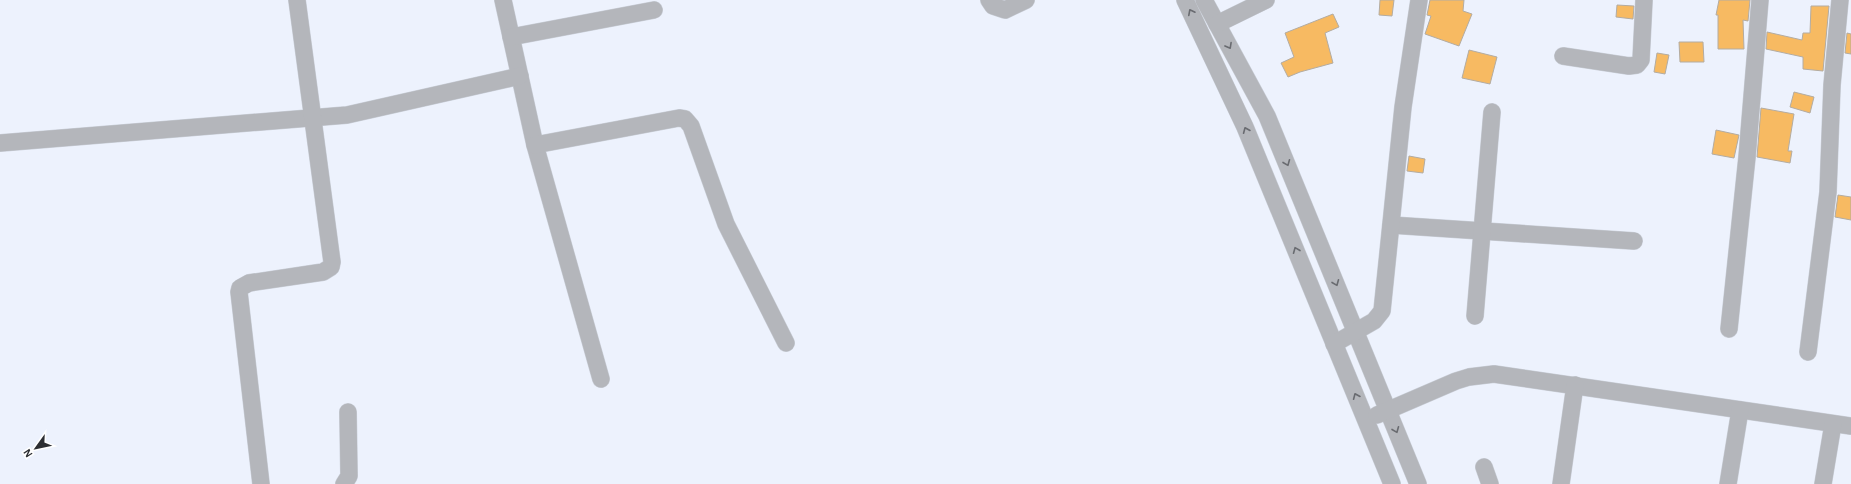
<svg xmlns="http://www.w3.org/2000/svg" width="1851" height="484" viewBox="0 0 1851 484" font-family="'Alegreya Sans',sans-serif">
	<style>
		.building { fill: #f7ba62; stroke: #b3aca2 }
		.lines { fill: none; stroke-linecap: round; stroke-linejoin: round }
		.minor-casing { stroke: #cacfd8; stroke-width: 18 }
		.minor { stroke: #b4b6bb; stroke-width: 17 }
		.oneway { stroke: #696b70 }
	</style>
	<rect width="100%" height="100%" fill="#edf2fd"/>
	<!-- building -->
	<g class="building">
		<polygon points="1380,0 1394,0 1392,16 1379,15"/>
		<polygon points="1430,0 1464,0 1463,11 1472,14 1459,46 1425,34 1431,16 1427,15"/>
		<polygon points="1719,0 1750,0 1748,21 1743,20 1744,49 1718,49 1718,15 1716,15"/>
		<polygon points="1617,5 1634,6 1633,19 1616,17"/>
		<polygon points="1811,6 1829,6 1823,71 1803,69 1803,57 1766,49 1767,32 1802,40 1803,33 1810,33"/>
		<polygon points="1333,14 1339,27 1325,33 1333,63 1300,72 1288,77 1281,63 1294,57 1285,33"/>
		<polygon points="1847,33 1851,34 1851,54 1845,53"/>
		<polygon points="1679,42 1703,42 1704,62 1680,62"/>
		<polygon points="1469,50 1497,57 1490,84 1462,78"/>
		<polygon points="1657,53 1669,55 1665,74 1654,72"/>
		<polygon points="1794,92 1814,97 1810,113 1790,107"/>
		<polygon points="1761,108 1794,114 1788,151 1792,151 1790,163 1757,157"/>
		<polygon points="1716,130 1739,135 1734,158 1712,154"/>
		<polygon points="1409,156 1425,159 1423,173 1407,171"/>
		<polygon points="1838,195 1851,197 1851,220 1835,217"/>
	</g>
	<g class="lines">
		<!-- minor casing -->
		<g class="minor-casing">
			<g id="minor">
				<polyline points="503,0 535,145 601,379"/>
				<polyline points="989,0 993,6 1005,10 1026,0"/>
				<polyline points="1185,0 1245,127 1392,484"/>
				<polyline points="1204,0 1267,116 1418,484"/>
				<polyline points="1217,24 1266,0"/>
				<polyline points="511,37 654,10"/>
				<polyline points="1563,56 1629,66 1637,65 1641,60 1644,0"/>
				<polyline points="0,143 347,115 520,76"/>
				<polyline points="535,145 679,118 685,119 691,126 726,224 786,343"/>
				<polyline points="1391,225 1634,241"/>
				<polyline points="1475,316 1492,112"/>
				<polyline points="1729,329 1747,157 1760,0"/>
				<polyline points="1334,344 1374,321 1382,311 1403,107 1419,0"/>
				<polyline points="1808,352 1828,192 1832,85 1840,0"/>
				<polyline points="1377,415 1456,381 1469,377 1494,374 1851,426"/>
				<polyline points="1484,467 1490,484"/>
				<polyline points="261,484 239,292 240,288 249,283 323,272 331,267 332,262 297,0"/>
				<polyline points="344,484 349,476 348,412"/>
				<polyline points="1561,484 1575,385"/>
				<polyline points="1728,484 1740,410"/>
				<polyline points="1823,484 1833,424"/>
			</g>
		</g>
		<!-- minor -->
		<use href="#minor" class="minor"/>
	</g>
	<!-- one-way arrows -->
	<defs><path id="oneway-chevron" d="M-2-3.5L2.5 0L-2 3.5" fill="none" stroke-width="1.6" stroke-linecap="round" stroke-linejoin="round"/></defs>
	<g class="oneway">
		<use href="#oneway-chevron" transform="translate(1191 12) rotate(-117)"/>
		<use href="#oneway-chevron" transform="translate(1229 46) rotate(61)"/>
		<use href="#oneway-chevron" transform="translate(1246 130) rotate(-113)"/>
		<use href="#oneway-chevron" transform="translate(1287 163) rotate(68)"/>
		<use href="#oneway-chevron" transform="translate(1296 250) rotate(-112)"/>
		<use href="#oneway-chevron" transform="translate(1336 283) rotate(68)"/>
		<use href="#oneway-chevron" transform="translate(1356 396) rotate(-113)"/>
		<use href="#oneway-chevron" transform="translate(1396 430) rotate(68)"/>
	</g>
	<!-- north arrow -->
	<g transform="translate(36 448) rotate(237)" stroke="#ffffff" stroke-width="3" paint-order="stroke">
	<path d="M0-3L7 15L0 10L-7 15Z" fill="#2c2e32"/>
	<text y="-6" font-size="11" font-weight="bold" text-anchor="middle" fill="#2c2e32">N</text>
	</g>
</svg>
